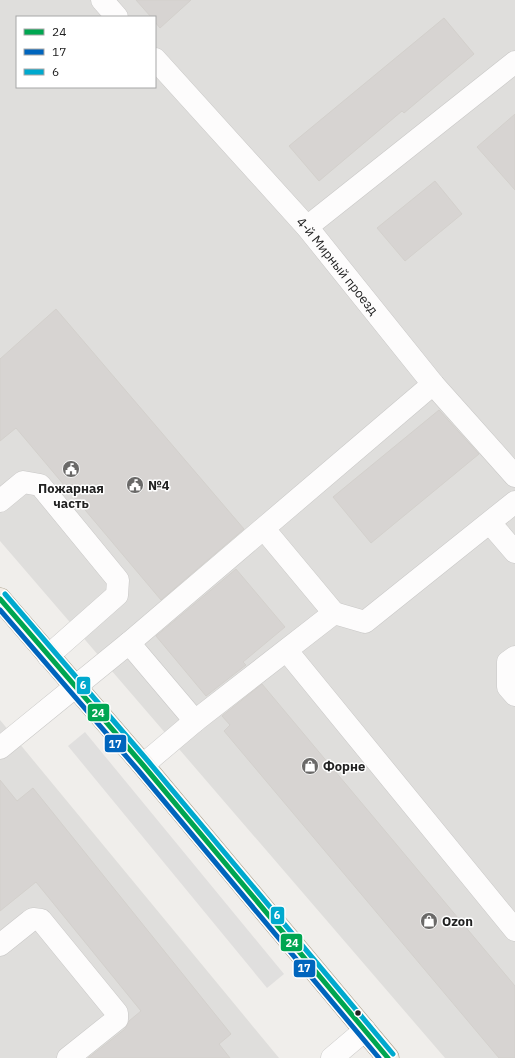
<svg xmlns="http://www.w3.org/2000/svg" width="515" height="1058" viewBox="0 0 515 1058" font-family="'IBM Plex Sans',sans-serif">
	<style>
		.residential { fill: #dfdedc; fill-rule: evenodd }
		.parking { fill: #e0dfde }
		.building { fill: #d7d4d2; stroke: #d3d0cc }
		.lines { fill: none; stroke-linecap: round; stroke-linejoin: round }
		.minor-casing { stroke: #c9c8c7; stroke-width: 23 }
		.major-casing { stroke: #a79c86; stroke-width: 23 }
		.minor { stroke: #fdfcfc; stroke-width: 22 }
		.major { stroke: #f3ede7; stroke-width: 22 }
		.bus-1-casing { stroke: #fff; stroke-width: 8 }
		.bus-2-casing { stroke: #fff; stroke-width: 8 }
		.bus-3-casing { stroke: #fff; stroke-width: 8 }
		.bus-1 { stroke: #00a651; stroke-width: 5 }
		.bus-2 { stroke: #0065bd; stroke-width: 5 }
		.bus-3 { stroke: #00a9ce; stroke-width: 5 }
		.bus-dot { fill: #222; stroke: #fff; stroke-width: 1.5 }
		.labels { text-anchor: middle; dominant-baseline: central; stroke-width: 3; stroke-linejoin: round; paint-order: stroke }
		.street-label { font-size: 13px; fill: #222; stroke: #fff }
		.poi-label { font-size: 13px; font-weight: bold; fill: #222; stroke: #fff; text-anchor: start }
		.line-badge { stroke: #fff; stroke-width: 1.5 }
		.badge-label { font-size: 11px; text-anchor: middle; font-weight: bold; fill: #fff }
	</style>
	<rect width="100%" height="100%" fill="#f0eeeb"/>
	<!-- residential -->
	<g class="residential">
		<path d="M0,0H515V1058H445L0,541ZM17,17H155V87H17Z"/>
		<polygon points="0,720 279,1058 0,1058"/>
	</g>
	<!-- parking -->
	<polygon class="parking" points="85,732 284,974 267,988 68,746"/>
	<!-- building -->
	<g class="building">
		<polygon points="136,0 191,0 160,28 155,22 155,17 151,17"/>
		<polygon points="444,18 474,54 404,113 402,111 319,181 289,146"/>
		<polygon points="515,114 515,190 477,147"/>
		<polygon points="435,181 462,214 405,261 377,228"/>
		<polygon points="56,309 244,529 161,600 16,428 0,441 0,359"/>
		<polygon points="439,410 479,454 371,543 333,497"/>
		<polygon points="236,569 285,627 243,662 246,665 206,696 156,636"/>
		<polygon points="262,684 515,986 515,1058 499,1058 224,731 230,725 222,716"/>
		<polygon points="0,780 17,801 33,788 231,1034 219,1044 230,1058 88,1058 125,1029 129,1021 141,1011 36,882 0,911"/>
	</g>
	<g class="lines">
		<!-- minor casing -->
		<g class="minor-casing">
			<g id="minor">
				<polyline points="102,0 117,17"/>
				<path id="s1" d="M155,59L307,227L433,384L515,476"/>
				<polyline points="307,227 515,62"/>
				<polyline points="0,501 23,482 40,485 118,580 117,595 48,656"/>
				<polyline points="490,523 515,552"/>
				<polyline points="264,529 334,613"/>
				<polyline points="129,643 433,384"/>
				<polyline points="287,651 515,930"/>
				<polyline points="515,657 508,662 508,687 515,695"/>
				<polyline points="0,748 129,643 195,721"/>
				<polyline points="143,765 195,721 334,613 365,622 515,502"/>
				<polyline points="0,945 30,921 33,919 41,920 117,1013 117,1019 68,1058"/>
				<polyline points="332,1058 365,1030"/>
			</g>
		</g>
		<!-- major casing -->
		<g class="major-casing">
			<polyline id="major" points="0,599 143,765 388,1058"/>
		</g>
		<!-- minor -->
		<use href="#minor" class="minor"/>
		<!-- major -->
		<use href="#major" class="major"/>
		<!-- bus-1 casing -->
		<g class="bus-1-casing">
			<polyline id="bus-1" points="0,599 143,765 388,1058"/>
		</g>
		<!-- bus-2 casing -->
		<g class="bus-2-casing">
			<polyline id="bus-2" points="0,610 138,770 379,1058"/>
		</g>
		<!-- bus-3 casing -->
		<g class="bus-3-casing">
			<polyline id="bus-3" points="5,594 148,761 393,1054"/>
		</g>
		<!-- bus-1 -->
		<use href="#bus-1" class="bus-1"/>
		<!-- bus-2 -->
		<use href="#bus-2" class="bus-2"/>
		<!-- bus-3 -->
		<use href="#bus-3" class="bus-3"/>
	</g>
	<!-- icons -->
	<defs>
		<g id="civic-disc" transform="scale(0.9)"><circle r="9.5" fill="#6a6968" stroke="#fff"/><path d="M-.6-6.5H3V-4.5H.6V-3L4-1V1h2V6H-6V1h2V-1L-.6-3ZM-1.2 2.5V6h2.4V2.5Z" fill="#fff"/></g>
		<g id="shop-disc" transform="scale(0.9)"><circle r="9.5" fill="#6a6968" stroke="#fff"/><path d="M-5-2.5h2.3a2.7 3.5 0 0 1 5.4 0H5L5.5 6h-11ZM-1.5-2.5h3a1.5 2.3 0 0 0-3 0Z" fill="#fff"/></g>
	</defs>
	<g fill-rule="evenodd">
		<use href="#civic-disc" x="71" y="469"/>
		<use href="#civic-disc" x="135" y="485"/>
		<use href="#shop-disc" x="310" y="766"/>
		<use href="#shop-disc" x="429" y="921"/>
	</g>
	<!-- markers -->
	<circle class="bus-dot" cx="358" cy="1013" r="3.5"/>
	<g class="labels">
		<!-- street labels -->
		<g class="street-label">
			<text stroke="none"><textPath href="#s1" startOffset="276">4-й Мирный проезд</textPath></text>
		</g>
		<!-- poi labels -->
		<g class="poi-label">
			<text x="148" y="485">№4</text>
			<text x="71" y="488" text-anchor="middle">Пожарная<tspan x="71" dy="15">часть</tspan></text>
			<text x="323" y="766">Форне</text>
			<text x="442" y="921">Ozon</text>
		</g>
	</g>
	<g class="line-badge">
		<rect x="76" y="676" width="15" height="19" rx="4" fill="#00a9ce"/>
		<rect x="87" y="703" width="23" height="19" rx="4" fill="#00a651"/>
		<rect x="104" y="734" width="23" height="19" rx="4" fill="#0065bd"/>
		<rect x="270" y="906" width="15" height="19" rx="4" fill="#00a9ce"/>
		<rect x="280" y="933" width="23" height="19" rx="4" fill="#00a651"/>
		<rect x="293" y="959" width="23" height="19" rx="4" fill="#0065bd"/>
	</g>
	<g class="badge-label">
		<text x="83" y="689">6</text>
		<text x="98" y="717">24</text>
		<text x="115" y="748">17</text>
		<text x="277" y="919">6</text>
		<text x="292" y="947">24</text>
		<text x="304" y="972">17</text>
	</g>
	<!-- legend -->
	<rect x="16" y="16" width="140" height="72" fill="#ffffff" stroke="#a7a7a7"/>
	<rect x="24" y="29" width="20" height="6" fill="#00a651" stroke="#a7a7a7"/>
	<text x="52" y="36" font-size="12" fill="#222222">24</text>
	<rect x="24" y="49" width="20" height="6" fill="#0065bd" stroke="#a7a7a7"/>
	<text x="52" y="56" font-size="12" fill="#222222">17</text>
	<rect x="24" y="69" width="20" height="6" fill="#00a9ce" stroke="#a7a7a7"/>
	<text x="52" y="76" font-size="12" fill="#222222">6</text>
</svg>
